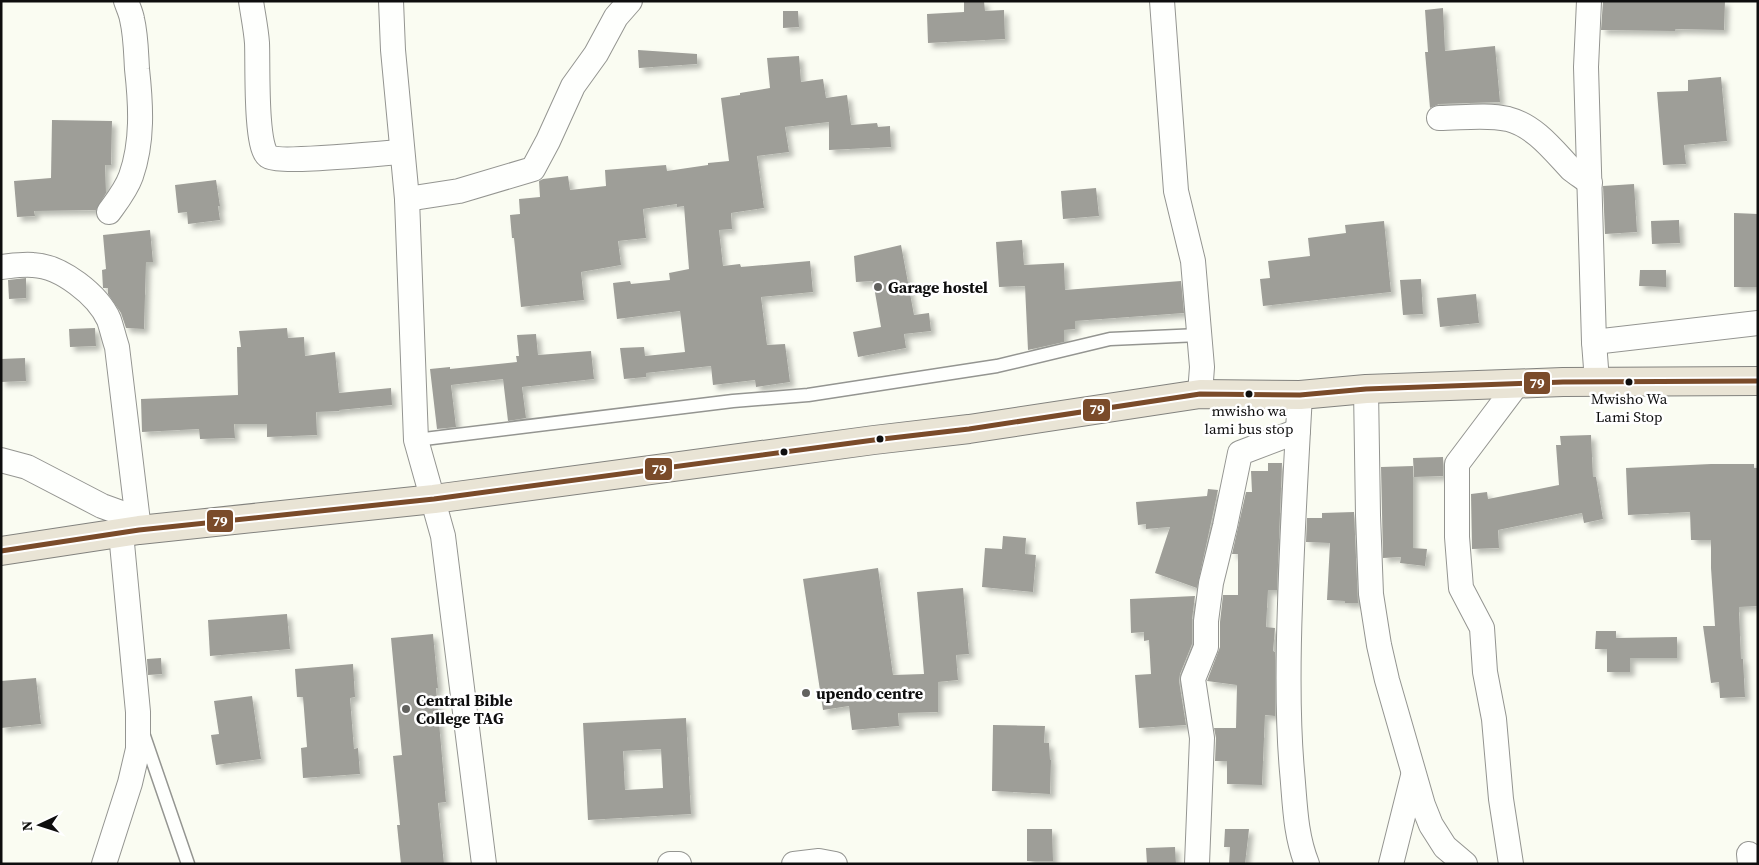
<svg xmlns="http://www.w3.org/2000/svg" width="1759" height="865" viewBox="0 0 1759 865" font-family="'Source Serif 4',serif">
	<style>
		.building { fill: #9e9e98; fill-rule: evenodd; filter: url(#shadow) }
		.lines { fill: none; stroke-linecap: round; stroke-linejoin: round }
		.lane-casing { stroke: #949591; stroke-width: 15 }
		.street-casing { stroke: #949591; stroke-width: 26 }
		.highway-casing { stroke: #82827e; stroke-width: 30 }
		.lane { stroke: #fefffd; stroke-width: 12 }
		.street { stroke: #fefffd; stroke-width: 24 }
		.highway { stroke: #e9e4d5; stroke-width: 28 }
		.bus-1-casing { stroke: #fff; stroke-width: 9 }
		.bus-1 { stroke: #7a4b2a; stroke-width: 5 }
		.poi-dot { fill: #61615e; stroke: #fff; stroke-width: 2 }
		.bus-dot { fill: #0e0e0e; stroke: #fff; stroke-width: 2 }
		.labels { text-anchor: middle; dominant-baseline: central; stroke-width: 5; stroke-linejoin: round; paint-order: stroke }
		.bus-label { font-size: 15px; fill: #0e0e0e; stroke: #fff }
		.poi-label { font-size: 16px; font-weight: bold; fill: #0e0e0e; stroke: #fff; text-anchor: start }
		.line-badge { stroke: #fff; stroke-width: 2 }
		.badge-label { font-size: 14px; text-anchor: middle; font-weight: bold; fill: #fff }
	</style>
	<defs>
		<filter id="shadow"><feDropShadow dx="4.5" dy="4.5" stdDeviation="2.5" flood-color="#0004"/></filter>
	</defs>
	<rect width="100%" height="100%" fill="#fafcf2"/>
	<!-- building -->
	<g class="building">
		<polygon points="964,1 984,1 985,11 1004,10 1005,39 928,43 927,14 964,12"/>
		<polygon points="1603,1 1725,1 1724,30 1675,29 1675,31 1601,30"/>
		<polygon points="1443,8 1445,51 1495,46 1500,102 1439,104 1430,108 1425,52 1428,52 1425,10"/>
		<polygon points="783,11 798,11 799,27 783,28"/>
		<polygon points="638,50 697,54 697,64 639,68"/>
		<polygon points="799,56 801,82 823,79 826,98 847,95 851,125 877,123 878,127 890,126 891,147 829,150 829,122 785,127 789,152 757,156 764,208 731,213 732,229 719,230 723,266 740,264 741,267 810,261 813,292 761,297 767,345 785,344 790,382 756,387 755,380 713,385 711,366 646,373 646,377 624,379 620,348 644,347 645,356 685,352 680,311 617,319 613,283 630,281 631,284 670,280 669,273 689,269 684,206 677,207 677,204 643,209 646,238 618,241 621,265 581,272 584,300 521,307 514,238 512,238 510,215 520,214 519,199 540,197 539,181 543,179 568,176 570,190 606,186 605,170 666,165 667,171 708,165 708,163 729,161 721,98 740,95 740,93 770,88 767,58"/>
		<polygon points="1721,77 1727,141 1684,145 1686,164 1663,165 1657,92 1688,91 1688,80"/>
		<polygon points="52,120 112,121 111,165 105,165 106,193 96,210 34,211 35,216 17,217 14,181 51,178"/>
		<polygon points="216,180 220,206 218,206 220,220 188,224 187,212 178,213 175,185"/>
		<polygon points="1634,184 1637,232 1605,234 1603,186"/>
		<polygon points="1096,188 1099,216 1063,219 1061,191"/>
		<polygon points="1734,213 1758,214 1758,287 1734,287"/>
		<polygon points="1679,220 1680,243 1652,244 1651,221"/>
		<polygon points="1384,221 1391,292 1263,306 1260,279 1270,278 1268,261 1310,256 1308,238 1346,233 1345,225"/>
		<polygon points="150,230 153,262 146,262 144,329 126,328 121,313 108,294 108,288 103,288 102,270 106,269 103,235"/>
		<polygon points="1022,240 1024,265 1064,263 1065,290 1181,281 1184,313 1075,321 1075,329 1064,330 1064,342 1028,350 1025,286 999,287 996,242"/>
		<polygon points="901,245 914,315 929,313 931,331 904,334 906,348 858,357 853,332 881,327 873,281 856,282 854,256"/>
		<polygon points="1640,270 1666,270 1666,287 1639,286"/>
		<polygon points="26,278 26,298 9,299 8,280"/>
		<polygon points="1421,279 1423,314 1403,315 1400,280"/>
		<polygon points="1476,294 1479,323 1440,327 1437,298"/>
		<polygon points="95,328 96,346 70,347 69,329"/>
		<polygon points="287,328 288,338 304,337 305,356 335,352 339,393 391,388 392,405 339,410 340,411 316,412 317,435 267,437 267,424 234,424 235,438 200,439 199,429 142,432 141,399 238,395 237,347 241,347 239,331"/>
		<polygon points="536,334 538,355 591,351 594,379 522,387 526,418 508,421 503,379 451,385 456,427 437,429 430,369 450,367 450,369 517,362 516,356 519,356 517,335"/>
		<polygon points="25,358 26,381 1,382 1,359"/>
		<polygon points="1591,435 1593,477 1596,477 1603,519 1584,523 1582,513 1498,530 1499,548 1472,549 1471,494 1487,492 1488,499 1559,485 1556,445 1561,445 1560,436"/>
		<polygon points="1443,457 1443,476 1414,477 1413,458"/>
		<polygon points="1268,463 1282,463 1277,590 1268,590 1266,627 1275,628 1273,651 1275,652 1275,716 1265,715 1262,785 1227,784 1227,761 1215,761 1216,738 1214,728 1236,728 1237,685 1207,681 1220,647 1220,622 1223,595 1238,595 1238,554 1232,554 1246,492 1252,492 1251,471 1268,471"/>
		<polygon points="1711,464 1754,464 1754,468 1758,468 1758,606 1739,607 1739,612 1741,659 1743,659 1745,697 1720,698 1719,682 1711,683 1703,626 1715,626 1711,568 1711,540 1691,540 1690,512 1628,515 1626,468"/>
		<polygon points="1413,466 1413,548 1427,549 1425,566 1400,563 1401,557 1383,558 1381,467"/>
		<polygon points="1208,489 1218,490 1197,588 1155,573 1170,527 1146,529 1146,524 1138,525 1136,502 1207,496"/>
		<polygon points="1354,512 1358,603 1345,603 1345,601 1327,600 1330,543 1306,542 1307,518 1322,518 1322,513"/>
		<polygon points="1003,536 1026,538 1025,554 1036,555 1033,592 982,587 985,548 1002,549"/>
		<polygon points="878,568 893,675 924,674 917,592 963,588 969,654 956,655 958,680 938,682 938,712 898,713 899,726 852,730 849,706 823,710 803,579"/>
		<polygon points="1195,596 1192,619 1192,644 1180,674 1179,681 1186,725 1139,728 1135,675 1151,674 1149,640 1144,641 1144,632 1131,633 1130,599"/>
		<polygon points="287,614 290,649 210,656 208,620"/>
		<polygon points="1596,631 1616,631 1616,638 1677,637 1677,658 1630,658 1630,672 1607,672 1607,649 1595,649"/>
		<polygon points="433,634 438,688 436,688 446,802 438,803 444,864 401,864 397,825 400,825 393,756 402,755 391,638"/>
		<polygon points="161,658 162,674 148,675 147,659"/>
		<polygon points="353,664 355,697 350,698 354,749 358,748 360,774 303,778 301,748 307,747 303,697 297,697 295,669"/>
		<polygon points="36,678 41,724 1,728 1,681"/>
		<polygon points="252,696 261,759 216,765 211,735 219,734 214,701"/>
		<path d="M686,718L691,814L588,820L583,723ZM661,749L663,788L625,790L623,751Z"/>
		<polygon points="993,725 1045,726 1044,743 1049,743 1050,760 1051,760 1050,794 992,791"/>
		<polygon points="1027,829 1052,829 1053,861 1027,861"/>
		<polygon points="1225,829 1249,829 1245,864 1229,864 1230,847 1224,847"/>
		<polygon points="1175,847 1176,864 1147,864 1146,848"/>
	</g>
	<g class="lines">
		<!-- lane casing -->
		<g class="lane-casing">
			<g id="lane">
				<polyline points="416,440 733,401 808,395 997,366 1110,339 1199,335"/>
				<polyline points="144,736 188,864"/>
			</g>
		</g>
		<!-- street casing -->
		<g class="street-casing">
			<g id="street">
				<path d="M251,1C253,15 256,29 257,43C258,62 255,147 268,156C279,164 382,153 402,152"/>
				<polyline points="391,1 393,50 407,199 416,440 443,536 484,864"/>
				<polyline points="1162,1 1176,191 1193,261 1202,367 1200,394"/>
				<polyline points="1589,1 1586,67 1594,342 1597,381"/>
				<path d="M1439,118C1461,118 1486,114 1508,119C1535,126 1553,150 1571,169C1577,174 1584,178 1590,183"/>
				<polyline points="407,199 459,191 533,169 548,141 573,86 596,54 616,17 630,1"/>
				<path d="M109,212C117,201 126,190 131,176C143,142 141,105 137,69C136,53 136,36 132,19C131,13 128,7 126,1"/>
				<path d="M1,267C11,266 22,264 33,265C61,266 98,295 109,320C112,329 114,338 117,347L139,530"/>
				<polyline points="1594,342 1758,323"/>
				<polyline points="1366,389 1368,515 1371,594 1379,645 1387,680 1423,805 1431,825 1445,847 1465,864"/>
				<path d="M1300,395C1296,465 1292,534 1290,604C1288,660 1287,715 1292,771C1295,803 1295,834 1307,864"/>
				<polyline points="1,460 27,467 102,506 138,519"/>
				<polyline points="1749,854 1750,864"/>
				<polyline points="104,864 130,783 138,749 138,712 121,533"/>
				<polyline points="670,864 679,864"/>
				<polyline points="794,864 819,861 835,864"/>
				<polyline points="1197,864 1202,738 1193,679 1206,647 1206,621 1211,583 1225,526 1240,453 1298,431"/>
				<polyline points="1391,864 1413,776"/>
				<polyline points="1511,864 1501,799 1494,719 1485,672 1482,628 1461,588 1457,537 1457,464 1518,383"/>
			</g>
		</g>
		<!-- highway casing -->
		<g class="highway-casing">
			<polyline id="highway" points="1,551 139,530 434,499 874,440 969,429 1200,394 1300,395 1366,389 1563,382 1758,381"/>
		</g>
		<!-- lane -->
		<use href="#lane" class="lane"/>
		<!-- street -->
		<use href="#street" class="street"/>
		<!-- highway -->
		<use href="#highway" class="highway"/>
		<!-- bus-1 casing -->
		<g class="bus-1-casing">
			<polyline id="bus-1" points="1,551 139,530 434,499 874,440 969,429 1200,394 1300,395 1366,389 1563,382 1758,381"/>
		</g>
		<!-- bus-1 -->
		<use href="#bus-1" class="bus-1"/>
	</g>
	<!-- markers -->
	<g class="poi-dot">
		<circle cx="878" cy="287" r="5"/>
		<circle cx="806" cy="693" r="5"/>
		<circle cx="406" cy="709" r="5"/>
	</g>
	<g class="bus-dot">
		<circle cx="1629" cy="382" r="4.5"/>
		<circle cx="1249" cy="394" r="4.5"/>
		<circle cx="880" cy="439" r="4.5"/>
		<circle cx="784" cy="452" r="4.5"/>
	</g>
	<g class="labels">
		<!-- bus labels -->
		<g class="bus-label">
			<text x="1629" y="398">Mwisho Wa<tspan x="1629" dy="18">Lami Stop</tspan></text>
			<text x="1249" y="410">mwisho wa<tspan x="1249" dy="18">lami bus stop</tspan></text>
		</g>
		<!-- poi labels -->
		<g class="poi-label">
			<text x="888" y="287">Garage hostel</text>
			<text x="816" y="693">upendo centre</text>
			<text x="416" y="700">Central Bible<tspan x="416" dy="18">College TAG</tspan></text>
		</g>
	</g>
	<g class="line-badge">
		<rect x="1523" y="371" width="28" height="24" rx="5" fill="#7a4b2a"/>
		<rect x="1082" y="398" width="29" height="24" rx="5" fill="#7a4b2a"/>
		<rect x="644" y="457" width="29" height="24" rx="5" fill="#7a4b2a"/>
		<rect x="206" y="509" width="28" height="24" rx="5" fill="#7a4b2a"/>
	</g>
	<g class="badge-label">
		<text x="1537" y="388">79</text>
		<text x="1097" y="414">79</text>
		<text x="659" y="474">79</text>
		<text x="220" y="526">79</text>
	</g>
	<!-- border -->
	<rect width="1759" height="865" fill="none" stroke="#0e0e0e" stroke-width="5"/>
	<!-- north arrow -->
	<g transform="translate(40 825) rotate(266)" stroke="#ffffff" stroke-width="4" paint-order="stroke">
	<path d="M0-4L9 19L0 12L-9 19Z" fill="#0e0e0e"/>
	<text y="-8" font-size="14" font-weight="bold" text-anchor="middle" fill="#0e0e0e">N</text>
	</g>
</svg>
